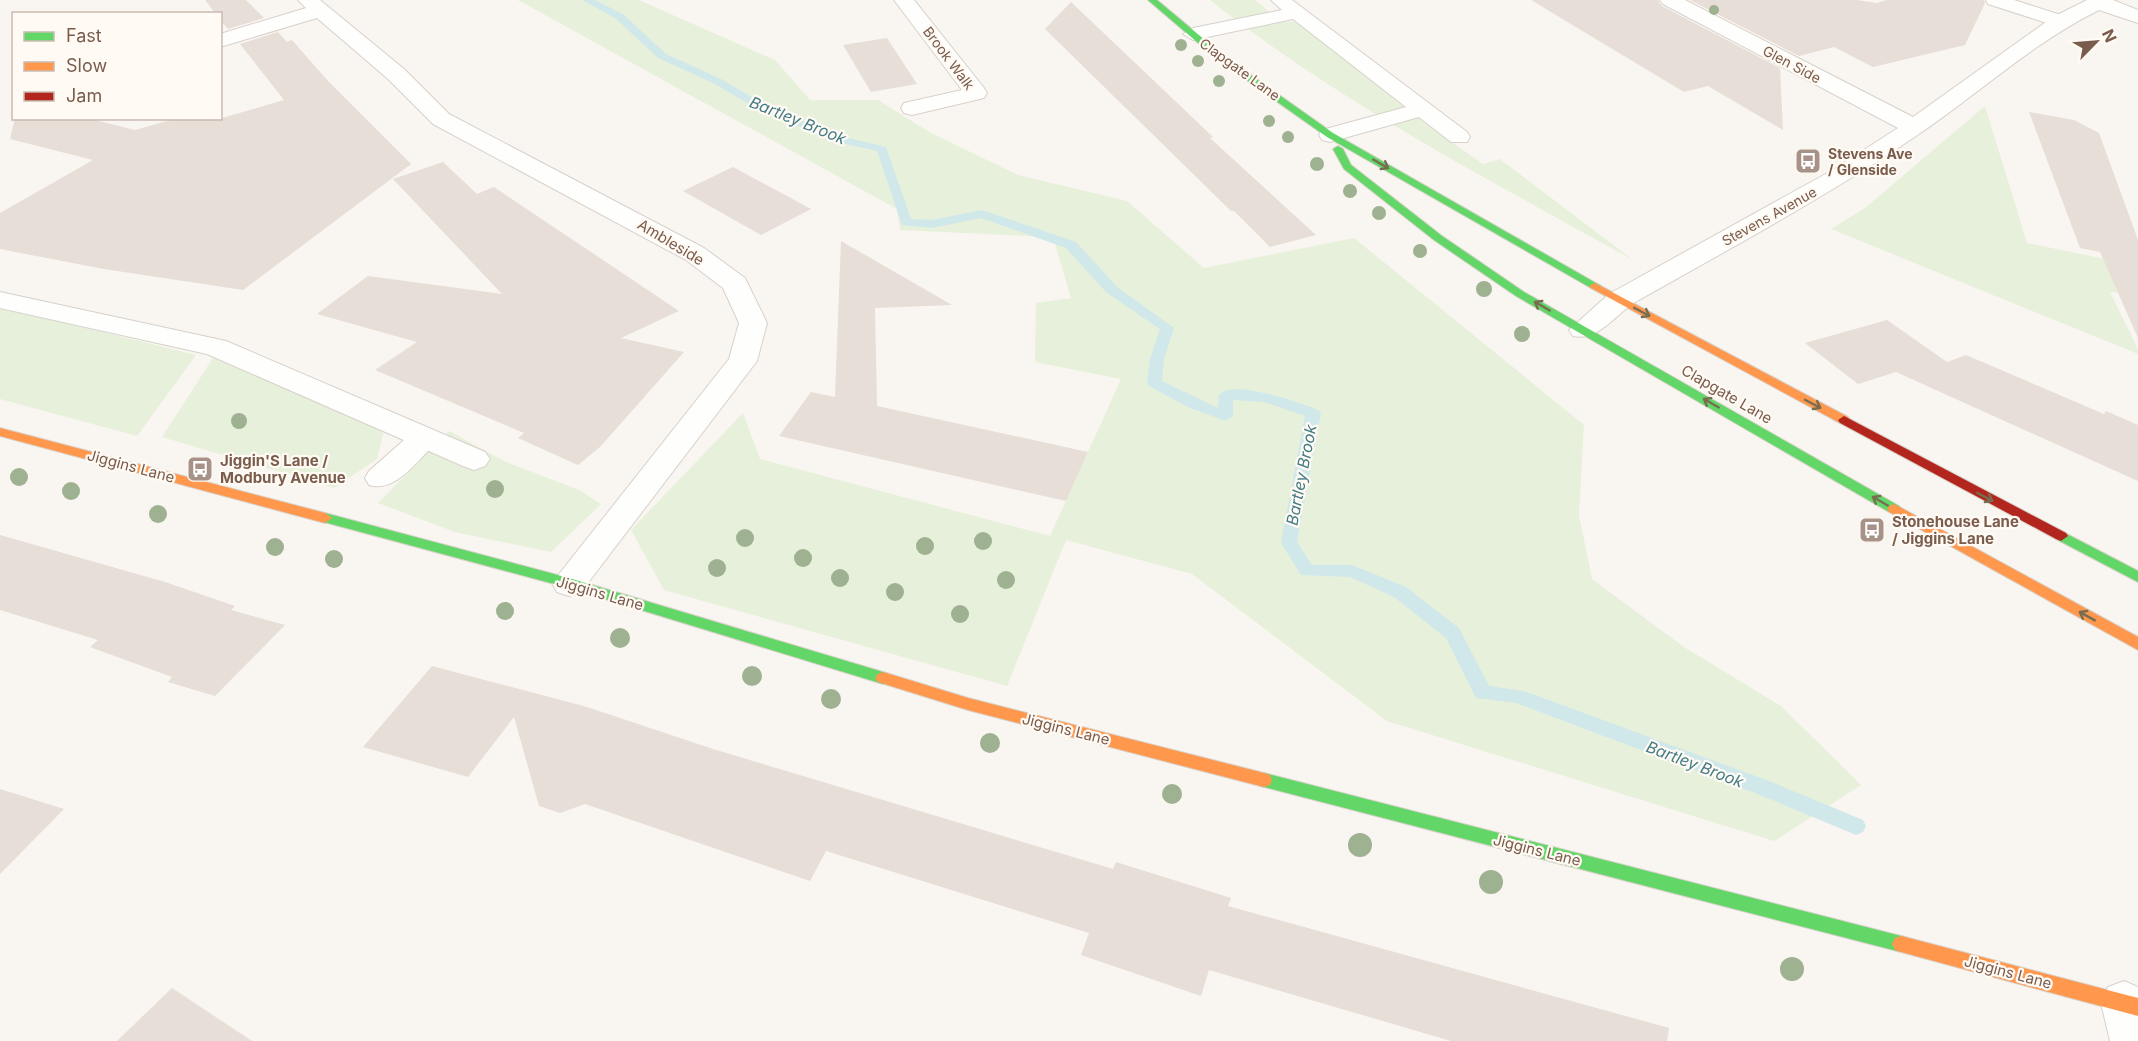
<svg xmlns="http://www.w3.org/2000/svg" width="2138" height="1041" viewBox="0 0 2138 1041" font-family="Inter,sans-serif">
	<style>
		.green { fill: #e7f0db }
		.lines { fill: none; stroke-linecap: round; stroke-linejoin: round }
		.stream { fill: #d0e8ea; fill-rule: evenodd }
		.building { fill: #e6ded7 }
		.lane-casing { stroke: #d7d1cb; stroke-width: 2 }
		.street-casing { stroke: #d7d1cb; stroke-width: 2 }
		.fast-casing { stroke: #d9d2cb; stroke-width: 2 }
		.slow-casing { stroke: #d9d2cb; stroke-width: 2 }
		.jam-casing { stroke: #d9d2cb; stroke-width: 2 }
		.lane { fill: #fefefd; fill-rule: evenodd }
		.street { fill: #fefefd; fill-rule: evenodd }
		.fast { fill: #63d668; fill-rule: evenodd }
		.slow { fill: #ff974d; fill-rule: evenodd }
		.jam { fill: #b3261e; fill-rule: evenodd }
		.tree { fill: #9eb190 }
		.oneway { stroke: #776e51 }
		.labels { text-anchor: middle; dominant-baseline: central; stroke-width: 4.5; stroke-linejoin: round; paint-order: stroke }
		.far-street-label { font-size: 14px; fill: #7a5c4d; stroke: #fffaf3 }
		.far-poi-label { font-size: 14px; font-weight: bold; fill: #7a5c4d; stroke: #fffaf3; text-anchor: start }
		.street-label { font-size: 15px; fill: #7a5c4d; stroke: #fffaf3 }
		.poi-label { font-size: 15px; font-weight: bold; fill: #7a5c4d; stroke: #fffaf3; text-anchor: start }
		.water-label { font-size: 16px; font-style: italic; fill: #437c86; stroke: #fffaf3 }
	</style>
	<rect width="100%" height="100%" fill="#f9f5f0"/>
	<!-- green -->
	<g class="green">
		<polygon points="518,0 639,0 775,60 810,100 878,100 931,133 1018,175 1127,201 1204,268 1354,238 1584,425 1579,515 1592,579 1684,647 1781,706 1861,785 1774,841 1387,721 1192,574 1066,540 1007,686 664,590 631,530 743,413 760,459 1050,536 1121,379 1035,362 1036,303 1071,298 1053,237 900,230 897,209"/>
		<path d="M1210,0H1255L1280,21L1297,22L1426,124L1483,164L1500,159L1633,260C1488,179 1340,103 1210,0Z"/>
		<polygon points="1985,106 2027,243 2105,259 2138,295 2110,292 2138,349 2138,354 1831,229 1865,208"/>
		<polygon points="0,307 196,355 137,436 0,399"/>
		<polygon points="213,358 384,430 377,459 334,488 162,437"/>
		<polygon points="449,431 506,462 579,490 601,504 551,552 455,532 378,503"/>
	</g>
	<g class="lines">
		<!-- stream -->
		<path class="stream" d="M582,0H595L623,14L666,54L721,79L767,106L844,137L886,147L911,219L932,220L982,210L1076,242L1117,287L1174,328L1164,359L1162,381L1218,408L1219,395C1232,378 1300,403 1318,410L1321,413L1297,542L1312,565H1352L1406,587L1459,628L1489,686L1524,691L1769,781L1863,820L1866,826L1863,832L1856,835L1849,832L1755,793L1516,703L1476,698L1446,638L1394,597L1350,577L1301,575L1283,546L1281,542L1305,416L1264,402L1233,400V416L1225,421L1188,407L1149,386L1147,383L1150,359L1160,329L1107,293L1066,248L981,218L932,228L902,225L877,151L837,142L759,110L713,83L658,58L615,18Z"/>
	</g>
	<!-- building -->
	<g class="building">
		<polygon points="205,0 246,0 264,18 228,29 220,20 220,14 216,14"/>
		<polygon points="1531,0 1658,0 1662,6 1780,68 1783,130 1708,86 1684,92"/>
		<polygon points="1690,0 1857,0 1876,3 1887,0 1984,0 1985,3 1965,45 1873,67 1834,47 1799,56"/>
		<polygon points="1071,2 1213,137 1210,138 1316,235 1270,247 1234,211 1231,211 1045,29"/>
		<polygon points="278,32 287,42 292,40 328,81 411,164 243,290 104,269 0,249 0,213 93,160 10,139 15,118 87,118 135,130 178,118 222,118 284,100 240,44"/>
		<polygon points="887,38 917,84 871,92 843,45"/>
		<polygon points="2029,112 2074,120 2099,133 2138,240 2138,338 2100,252 2080,248"/>
		<polygon points="443,162 477,194 494,187 679,311 621,338 684,352 600,447 578,465 518,438 524,433 375,370 417,342 317,314 368,276 502,294 393,179"/>
		<polygon points="733,167 811,209 761,235 683,191"/>
		<polygon points="841,241 952,305 875,308 877,406 1088,452 1066,501 779,436 811,392 835,397"/>
		<polygon points="1887,320 1947,362 1966,355 2104,414 2106,411 2138,425 2138,481 1896,372 1858,384 1805,343"/>
		<polygon points="0,535 165,582 235,606 231,610 285,625 215,696 168,682 172,677 90,647 98,640 0,610"/>
		<polygon points="432,666 587,707 713,749 1113,869 1116,862 1231,898 1228,906 1669,1028 1667,1041 1451,1041 1209,970 1201,996 1081,955 1089,933 826,851 810,881 585,804 560,813 539,806 514,717 468,777 363,747"/>
		<polygon points="0,789 64,809 0,874"/>
		<polygon points="172,988 252,1041 117,1041"/>
	</g>
	<g class="lines">
		<!-- lane casing -->
		<g class="lane-casing">
			<g id="lane">
				<polygon points="1271,0 1292,0 1467,132 1470,137 1467,142 1451,142 1419,117 1330,142 1322,140 1319,135 1322,130 1406,107 1293,19 1193,40 1183,34 1193,28 1282,10"/>
				<polygon points="1986,0 2014,0 2067,17 2070,21 2067,25 2053,25 1988,4"/>
				<path d="M423,429L433,432L438,439L433,446C416,462 395,493 369,485L365,478L369,471L413,432Z"/>
			</g>
		</g>
		<!-- street casing -->
		<g class="street-casing">
			<g id="street">
				<polygon points="298,0 320,0 404,69 449,114 704,248 745,278 767,323 757,361 581,592 569,596 557,592 552,583 729,359 739,323 723,288 686,260 433,124 388,79 317,18 220,47 220,34 306,8"/>
				<polygon points="894,0 914,0 984,88 987,93 984,98 912,115 904,113 901,108 904,103 962,90"/>
				<path d="M1660,0H1685L1913,117L2053,17L2087,0H2113L2138,10V23L2099,10C2034,42 1979,93 1919,134C1829,195 1733,247 1637,301C1616,313 1599,342 1573,336L1569,330L1609,294L1831,171L1898,128L1663,4Z"/>
				<polygon points="0,292 226,341 485,452 490,459 485,466 474,470 463,466 207,354 0,308"/>
				<polygon points="2124,981 2138,987 2138,1041 2110,1041 2101,1003 2108,987"/>
			</g>
		</g>
		<!-- fast casing -->
		<g class="fast-casing">
			<g id="fast">
				<polygon points="1148,0 1157,0 1224,56 1333,133 1601,286 1595,289 1591,288 1327,137 1218,60"/>
				<polygon points="1338,146 1343,149 1351,165 1442,236 1524,292 1899,506 1901,509 1899,512 1889,512 1516,296 1434,240 1344,169 1333,149"/>
				<polygon points="325,513 569,578 883,672 888,674 891,678 888,682 883,684 569,588 320,521 318,518 320,515"/>
				<polygon points="2061,531 2138,571 2138,582 2056,539 2054,536 2056,533"/>
				<polygon points="1264,773 1901,936 1907,938 1910,944 1907,950 1901,952 1264,787 1258,785 1256,780 1258,775"/>
			</g>
		</g>
		<!-- slow casing -->
		<g class="slow-casing">
			<g id="slow">
				<polygon points="1595,283 1848,417 1850,420 1848,423 1840,423 1591,288 1589,286"/>
				<polygon points="0,428 325,513 332,518 325,523 0,436"/>
				<polygon points="1894,504 2138,637 2138,650 1889,512 1887,509 1889,506"/>
				<polygon points="883,672 968,698 1264,773 1270,775 1272,780 1270,785 1264,787 968,710 878,682 875,678 878,674"/>
				<polygon points="1901,936 2138,998 2138,1016 1901,952 1895,950 1892,944 1895,938"/>
			</g>
		</g>
		<!-- jam casing -->
		<g class="jam-casing">
			<polygon id="jam" points="1844,416 2066,533 2068,536 2061,541 2056,539 1840,423 1838,420"/>
		</g>
		<!-- lane -->
		<use href="#lane" class="lane"/>
		<!-- street -->
		<use href="#street" class="street"/>
		<!-- fast -->
		<use href="#fast" class="fast"/>
		<!-- slow -->
		<use href="#slow" class="slow"/>
		<!-- jam -->
		<use href="#jam" class="jam"/>
	</g>
	<!-- trees -->
	<g class="tree">
		<circle cx="1714" cy="10" r="5"/>
		<circle cx="1181" cy="45" r="6"/>
		<circle cx="1198" cy="61" r="6"/>
		<circle cx="1219" cy="81" r="6"/>
		<circle cx="1269" cy="121" r="6"/>
		<circle cx="1288" cy="137" r="6"/>
		<circle cx="1317" cy="164" r="7"/>
		<circle cx="1350" cy="191" r="7"/>
		<circle cx="1379" cy="213" r="7"/>
		<circle cx="1420" cy="251" r="7"/>
		<circle cx="1484" cy="289" r="8"/>
		<circle cx="1522" cy="334" r="8"/>
		<circle cx="239" cy="421" r="8"/>
		<circle cx="19" cy="477" r="9"/>
		<circle cx="495" cy="489" r="9"/>
		<circle cx="71" cy="491" r="9"/>
		<circle cx="158" cy="514" r="9"/>
		<circle cx="745" cy="538" r="9"/>
		<circle cx="983" cy="541" r="9"/>
		<circle cx="925" cy="546" r="9"/>
		<circle cx="275" cy="547" r="9"/>
		<circle cx="803" cy="558" r="9"/>
		<circle cx="334" cy="559" r="9"/>
		<circle cx="717" cy="568" r="9"/>
		<circle cx="840" cy="578" r="9"/>
		<circle cx="1006" cy="580" r="9"/>
		<circle cx="895" cy="592" r="9"/>
		<circle cx="505" cy="611" r="9"/>
		<circle cx="960" cy="614" r="9"/>
		<circle cx="620" cy="638" r="10"/>
		<circle cx="752" cy="676" r="10"/>
		<circle cx="831" cy="699" r="10"/>
		<circle cx="990" cy="743" r="10"/>
		<circle cx="1172" cy="794" r="10"/>
		<circle cx="1360" cy="845" r="12"/>
		<circle cx="1491" cy="882" r="12"/>
		<circle cx="1792" cy="969" r="12"/>
	</g>
	<!-- one-way arrows -->
	<defs><path id="oneway-shaft" d="M-6 0H5M1.5-3L5.5 0L1.5 3" fill="none" stroke-width="1.6" stroke-linecap="round" stroke-linejoin="round" transform="scale(1.5)"/></defs>
	<g class="oneway">
		<use href="#oneway-shaft" transform="translate(1381 164) rotate(30)"/>
		<use href="#oneway-shaft" transform="translate(1542 306) rotate(-150)"/>
		<use href="#oneway-shaft" transform="translate(1642 312) rotate(28)"/>
		<use href="#oneway-shaft" transform="translate(1711 403) rotate(-150)"/>
		<use href="#oneway-shaft" transform="translate(1813 404) rotate(28)"/>
		<use href="#oneway-shaft" transform="translate(1985 497) rotate(28)"/>
		<use href="#oneway-shaft" transform="translate(1880 501) rotate(-150)"/>
		<use href="#oneway-shaft" transform="translate(2087 616) rotate(-151)"/>
	</g>
	<!-- icons -->
	<defs>
		<g id="bus-square" transform="scale(1.35)"><rect x="-9" y="-9" width="18" height="18" rx="4" fill="#a69286" stroke="#fffaf3"/><path d="M-5-6H5V4H4V6H2V4H-2V6H-4V4H-5ZM-3.5-4V0h7V-4ZM-3.5 1.2v1.5H-2V1.2ZM2 1.2v1.5H3.5V1.2Z" fill="#fff"/></g>
	</defs>
	<g fill-rule="evenodd">
		<use href="#bus-square" x="1808" y="161"/>
		<use href="#bus-square" x="200" y="469"/>
		<use href="#bus-square" x="1872" y="530"/>
	</g>
	<g class="labels">
		<!-- far-street labels -->
		<g class="far-street-label">
			<text transform="translate(949 58) rotate(53)">Brook Walk</text>
			<text transform="translate(1792 64) rotate(28)">Glen Side</text>
			<text transform="translate(1240 69) rotate(36)">Clapgate Lane</text>
			<text transform="translate(1769 216) rotate(-29)">Stevens Avenue</text>
		</g>
		<!-- far-poi labels -->
		<g class="far-poi-label">
			<text x="1828" y="153">Stevens Ave<tspan x="1828" dy="16">/ Glenside</tspan></text>
		</g>
		<!-- street labels -->
		<g class="street-label">
			<text transform="translate(671 242) rotate(31)">Ambleside</text>
			<text transform="translate(1727 394) rotate(30)">Clapgate Lane</text>
			<text transform="translate(131 466) rotate(15)">Jiggins Lane</text>
			<text transform="translate(600 593) rotate(16)">Jiggins Lane</text>
			<text transform="translate(1066 729) rotate(14)">Jiggins Lane</text>
			<text transform="translate(1537 850) rotate(14)">Jiggins Lane</text>
			<text transform="translate(2008 972) rotate(15)">Jiggins Lane</text>
		</g>
		<!-- poi labels -->
		<g class="poi-label">
			<text x="220" y="460">Jiggin'S Lane /<tspan x="220" dy="17">Modbury Avenue</tspan></text>
			<text x="1892" y="521">Stonehouse Lane<tspan x="1892" dy="17">/ Jiggins Lane</tspan></text>
		</g>
		<!-- water labels -->
		<g class="water-label">
			<text transform="translate(798 120) rotate(22)">Bartley Brook</text>
			<text transform="translate(1301 475) rotate(-79)">Bartley Brook</text>
			<text transform="translate(1695 764) rotate(21)">Bartley Brook</text>
		</g>
	</g>
	<!-- legend -->
	<rect x="12" y="12" width="210" height="108" fill="#fffaf3" stroke="#cabbb1" stroke-width="1.5"/>
	<rect x="24" y="32" width="30" height="9" fill="#63d668" stroke="#cabbb1" stroke-width="1.5"/>
	<text x="66" y="42" font-size="18" fill="#7a5c4d">Fast</text>
	<rect x="24" y="62" width="30" height="9" fill="#ff974d" stroke="#cabbb1" stroke-width="1.5"/>
	<text x="66" y="72" font-size="18" fill="#7a5c4d">Slow</text>
	<rect x="24" y="92" width="30" height="9" fill="#b3261e" stroke="#cabbb1" stroke-width="1.5"/>
	<text x="66" y="102" font-size="18" fill="#7a5c4d">Jam</text>
	<!-- north arrow -->
	<g transform="translate(2096 42) rotate(65)" stroke="#fffaf3" stroke-width="4.5" paint-order="stroke">
	<path d="M0-4.5L10 22L0 15L-10 22Z" fill="#7a5c4d"/>
	<text y="-9" font-size="16" font-weight="bold" text-anchor="middle" fill="#7a5c4d">N</text>
	</g>
</svg>
